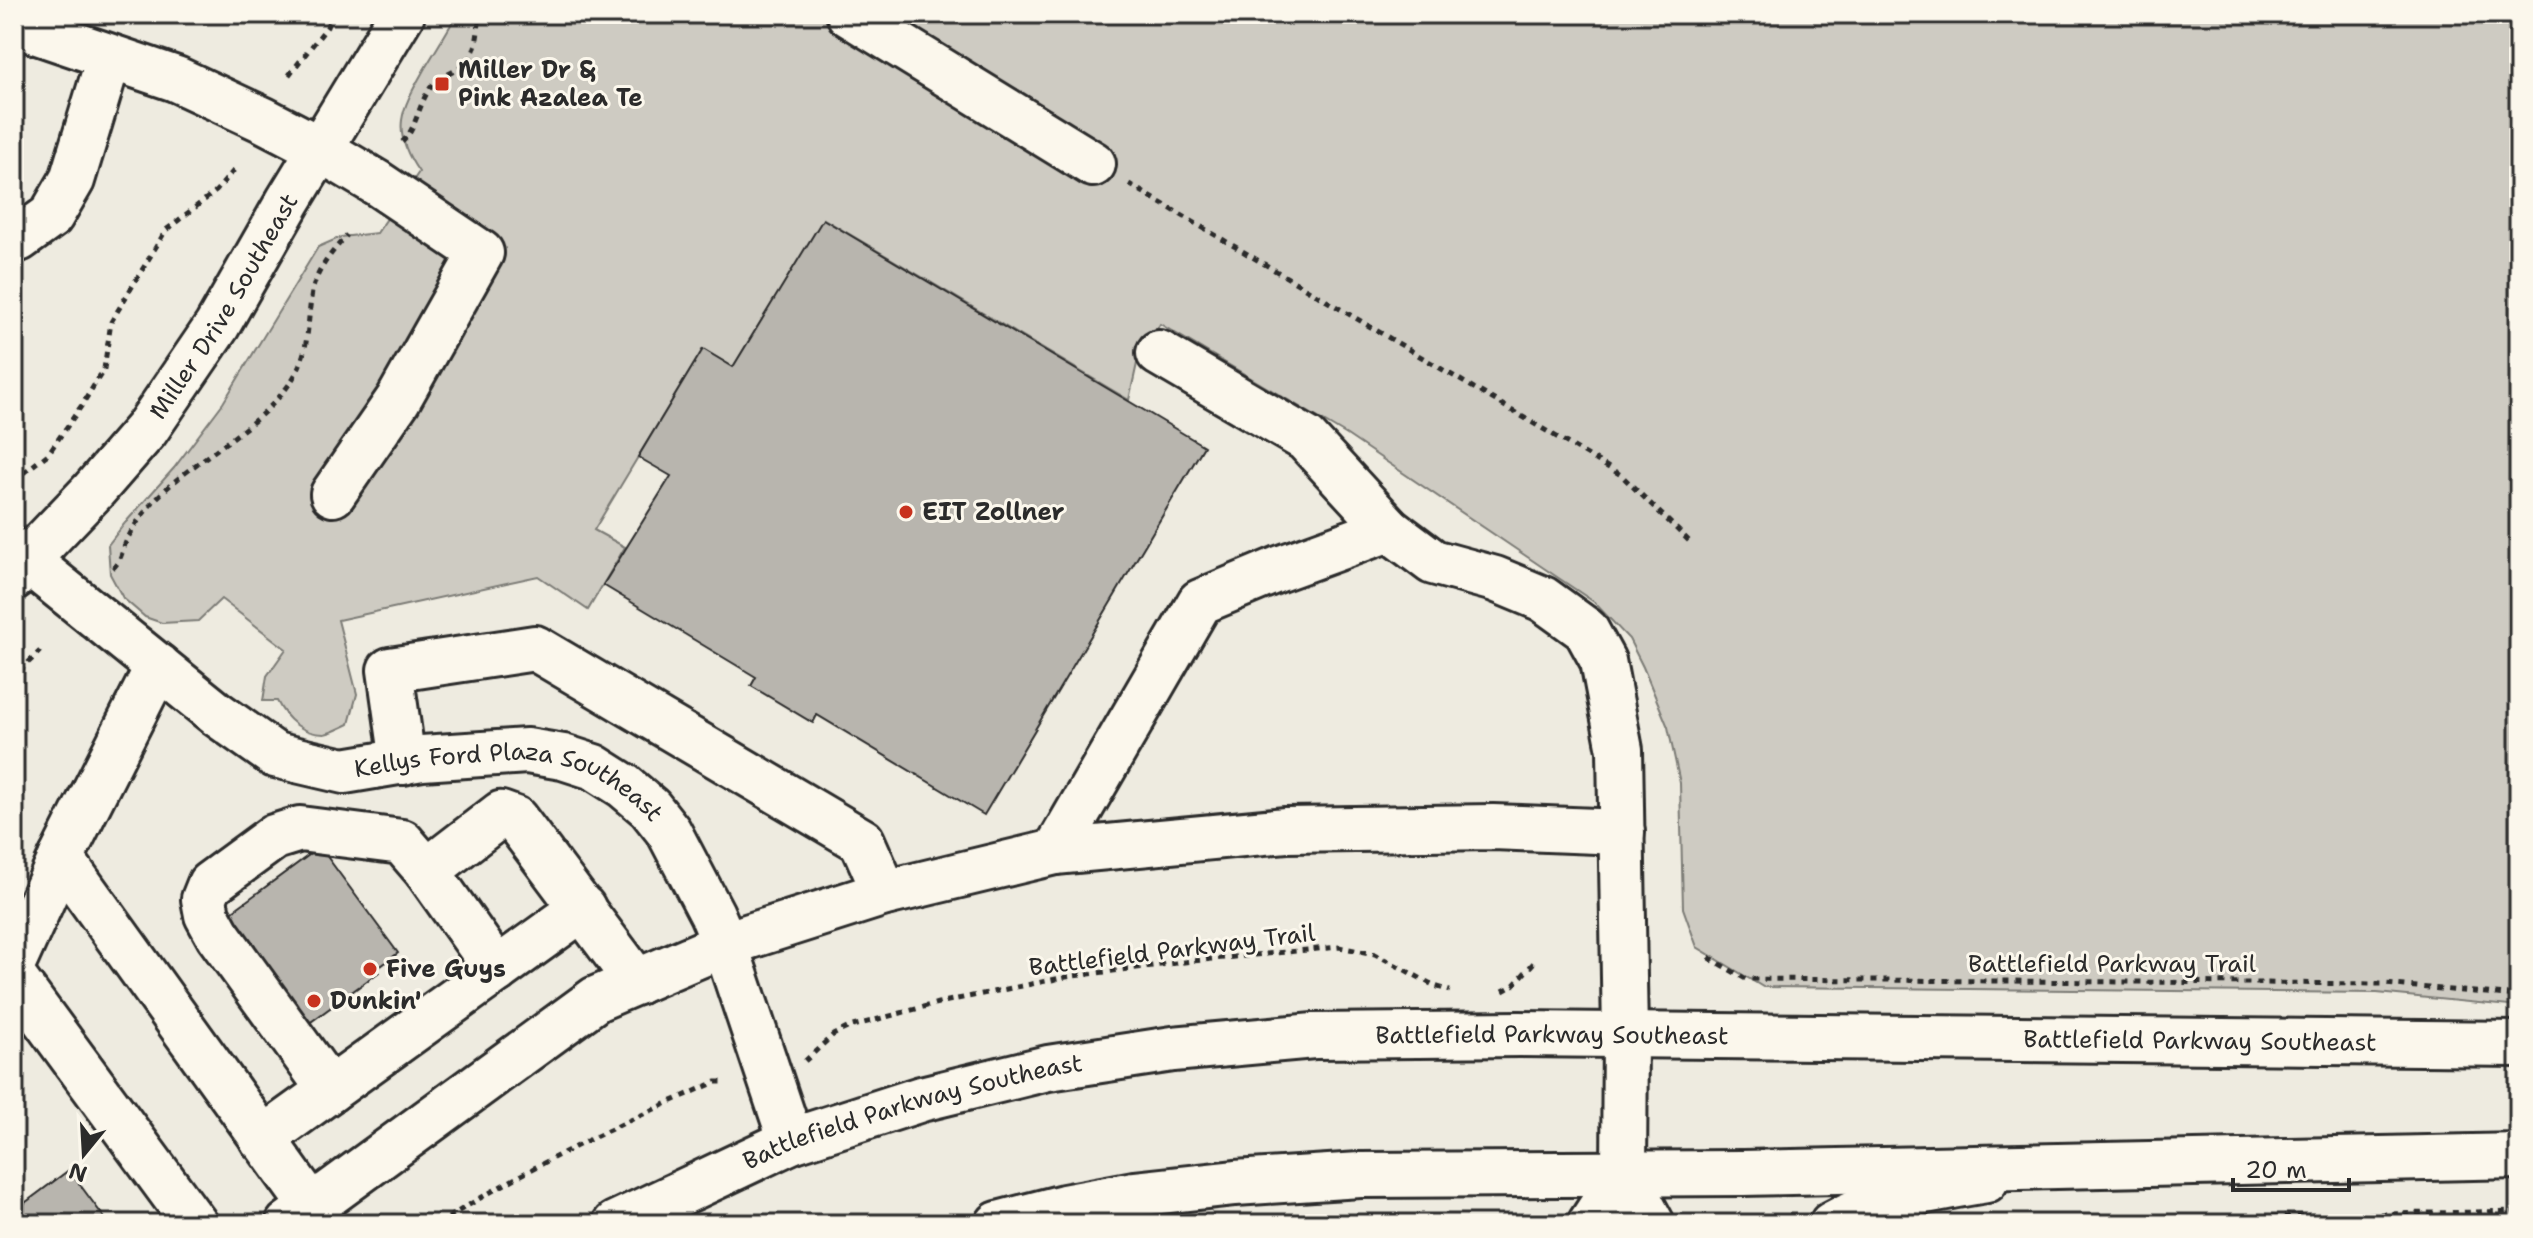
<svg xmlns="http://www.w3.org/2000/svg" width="2533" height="1238" viewBox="0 0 2533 1238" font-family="'Shantell Sans',sans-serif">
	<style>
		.green { fill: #cecbc2; stroke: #7c7b76; stroke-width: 2 }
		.building { fill: #b8b5ae; stroke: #2b2b2b; stroke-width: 2 }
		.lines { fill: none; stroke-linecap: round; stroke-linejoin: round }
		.minor-casing { stroke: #2b2b2b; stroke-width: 50 }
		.major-casing { stroke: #2b2b2b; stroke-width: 50 }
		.path { stroke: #2b2b2b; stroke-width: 5; stroke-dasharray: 6 6; stroke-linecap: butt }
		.minor { stroke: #fbf7ec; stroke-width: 44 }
		.major { stroke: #fbf7ec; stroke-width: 44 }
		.poi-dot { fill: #c8321e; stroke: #fbf7ec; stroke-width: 3 }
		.labels { text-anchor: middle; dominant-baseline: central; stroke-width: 6; stroke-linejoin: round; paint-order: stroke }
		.poi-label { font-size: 24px; font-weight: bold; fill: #2b2b2b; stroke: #fbf7ec; text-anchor: start }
		.street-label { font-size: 24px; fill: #2b2b2b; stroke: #fbf7ec }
	</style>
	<rect width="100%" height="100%" fill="#eeebe0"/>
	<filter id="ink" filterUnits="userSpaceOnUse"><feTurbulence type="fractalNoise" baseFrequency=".0125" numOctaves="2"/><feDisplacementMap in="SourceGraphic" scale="16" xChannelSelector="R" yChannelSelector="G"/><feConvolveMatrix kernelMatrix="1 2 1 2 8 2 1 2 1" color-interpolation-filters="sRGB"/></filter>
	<g filter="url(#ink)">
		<!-- green -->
		<path class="green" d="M457,14H2519V1007L2377,993L1763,987L1697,947L1683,908L1680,783L1668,727L1643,667L1629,639L1594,602L1347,435L1160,324L1138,359L1129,400L824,219L733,367L703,349L594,530L625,547L588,610L538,576L338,620L357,694L349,724C342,727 332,733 324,734C302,734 286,719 277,701H263L267,676L286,649L221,599L198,621L162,623L145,617L123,598L110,574L108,545L125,523L174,468L223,403L318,247L341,237L377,233L419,172C389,129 402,109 425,68C436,50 447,32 457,14Z"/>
		<!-- building -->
		<g class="building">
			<polygon points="823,219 1204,446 984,815 817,715 813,723 751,686 756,677 603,585 671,476 638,457 703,349 733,367"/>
			<polygon points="320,847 398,953 377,969 379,972 304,1027 226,916"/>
			<polygon points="69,1170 109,1224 14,1224 14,1211"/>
		</g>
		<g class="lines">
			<!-- minor casing -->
			<g class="minor-casing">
				<g id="minor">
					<polyline points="849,14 1093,164"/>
					<polyline points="14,24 176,79 264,120 320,149 377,183 481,253 398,400 333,494"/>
					<polyline points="14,239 19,239 51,216 72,180 109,58"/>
					<polyline points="1159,353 1306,439 1389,529 1433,562 1495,579 1543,599 1586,630 1603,661 1620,750 1625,1034 1624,1172 1652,1224"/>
					<polyline points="1389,529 1279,569 1200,602 1055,852 1286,830 1493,827 1622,832"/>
					<path id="s1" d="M14,550L217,714L275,755L344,771L422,758L527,751L563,757L594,767L624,786L650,808L669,832L712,914L725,944L791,1141"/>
					<path id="s2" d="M14,577L27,560L93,491L146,430L217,326L289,200L402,14"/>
					<polyline points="403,762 390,670 535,648 862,841 885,893"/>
					<polyline points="61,858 312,1207"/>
					<polyline points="14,962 61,858 158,666"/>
					<polyline points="497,970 427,871 501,814 515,819 637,982"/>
					<polyline points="14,978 195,1224"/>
					<polyline points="330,1090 218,935 207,915 204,899 210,884 274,837 300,829 402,842 427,871"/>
					<polyline points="262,1139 583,908"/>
					<polyline points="288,1224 596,999 725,944 885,893 1055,852"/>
					<polyline points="1590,1224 1624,1172"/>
					<path d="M1832,1224C1879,1197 1933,1189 1986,1180"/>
				</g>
			</g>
			<!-- major casing -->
			<g class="major-casing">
				<g id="major">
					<path id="s3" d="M615,1224L791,1141L921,1099L1048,1068L1173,1049L1314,1036L1520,1034L2519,1044"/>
					<polyline points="998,1224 1064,1207 1134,1194 1235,1183 1360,1175 1743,1173 2519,1156"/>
				</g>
			</g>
			<!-- path -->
			<g class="path">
				<polyline points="289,75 327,27 331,14"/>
				<path d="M402,142C416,131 418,104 431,87C441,73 463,72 471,57C478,44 478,28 480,14"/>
				<polyline points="1129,184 1621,475 1689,541"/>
				<polyline points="14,480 48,454 82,405 104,369 111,322 166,230 216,191 236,168"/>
				<path d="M113,568C123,559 122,547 129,536C135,524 145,511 154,501C193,458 266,426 295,375C310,348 307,321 312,292C317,269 332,252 347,235"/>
				<polyline points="14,682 21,670 40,651"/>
				<polyline points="1709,958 1746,979 2384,984 2519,996"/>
				<polyline points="1503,991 1514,985 1537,959"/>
				<polyline points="805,1061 833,1035 849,1027 938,1003 1066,977 1192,961 1339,947 1375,954 1435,986 1450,991"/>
				<polyline points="1996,1223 2519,1211"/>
				<path d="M438,1224C526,1168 620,1123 716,1082H727"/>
			</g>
			<!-- minor -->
			<use href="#minor" class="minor"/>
			<!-- major -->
			<use href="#major" class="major"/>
		</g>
	</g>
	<!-- markers -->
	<g class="poi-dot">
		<rect x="434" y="76" width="16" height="16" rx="4"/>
		<circle cx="906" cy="512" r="8"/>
		<circle cx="370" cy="969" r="8"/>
		<circle cx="314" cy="1001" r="8"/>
	</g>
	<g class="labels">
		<!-- poi labels -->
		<g class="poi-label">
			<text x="458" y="70">Miller Dr &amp;<tspan x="458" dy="28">Pink Azalea Te</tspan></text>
			<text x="922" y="512">EIT Zollner</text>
			<text x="386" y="969">Five Guys</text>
			<text x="330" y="1001">Dunkin'</text>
		</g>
		<!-- street labels -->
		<g class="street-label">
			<text stroke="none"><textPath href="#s2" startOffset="344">Miller Drive Southeast</textPath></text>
			<text stroke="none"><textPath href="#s1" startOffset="576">Kellys Ford Plaza Southeast</textPath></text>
			<text transform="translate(1172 950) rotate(-7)">Battlefield Parkway Trail</text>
			<text x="2112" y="964">Battlefield Parkway Trail</text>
			<text stroke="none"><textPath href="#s3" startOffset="968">Battlefield Parkway Southeast</textPath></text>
			<text stroke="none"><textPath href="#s3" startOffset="1616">Battlefield Parkway Southeast</textPath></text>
			<text stroke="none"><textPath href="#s3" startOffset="320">Battlefield Parkway Southeast</textPath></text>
		</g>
	</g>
	<!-- margin -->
	<rect width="2533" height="1238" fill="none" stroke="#fbf7ec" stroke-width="48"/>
	<rect x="24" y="24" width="2485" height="1190" fill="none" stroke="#2b2b2b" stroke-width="3" filter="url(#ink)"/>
	<!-- north arrow -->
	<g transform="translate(84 1154) rotate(198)" stroke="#fbf7ec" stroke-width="6" paint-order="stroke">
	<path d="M0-6L14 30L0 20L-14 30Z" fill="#2b2b2b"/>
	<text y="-12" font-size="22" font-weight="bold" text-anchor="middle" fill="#2b2b2b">N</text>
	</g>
	<!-- scale -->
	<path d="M2233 1178v12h116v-12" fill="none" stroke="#2b2b2b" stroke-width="4"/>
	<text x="2245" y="1178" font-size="24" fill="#2b2b2b" stroke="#fbf7ec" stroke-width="6" paint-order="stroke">20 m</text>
</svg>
